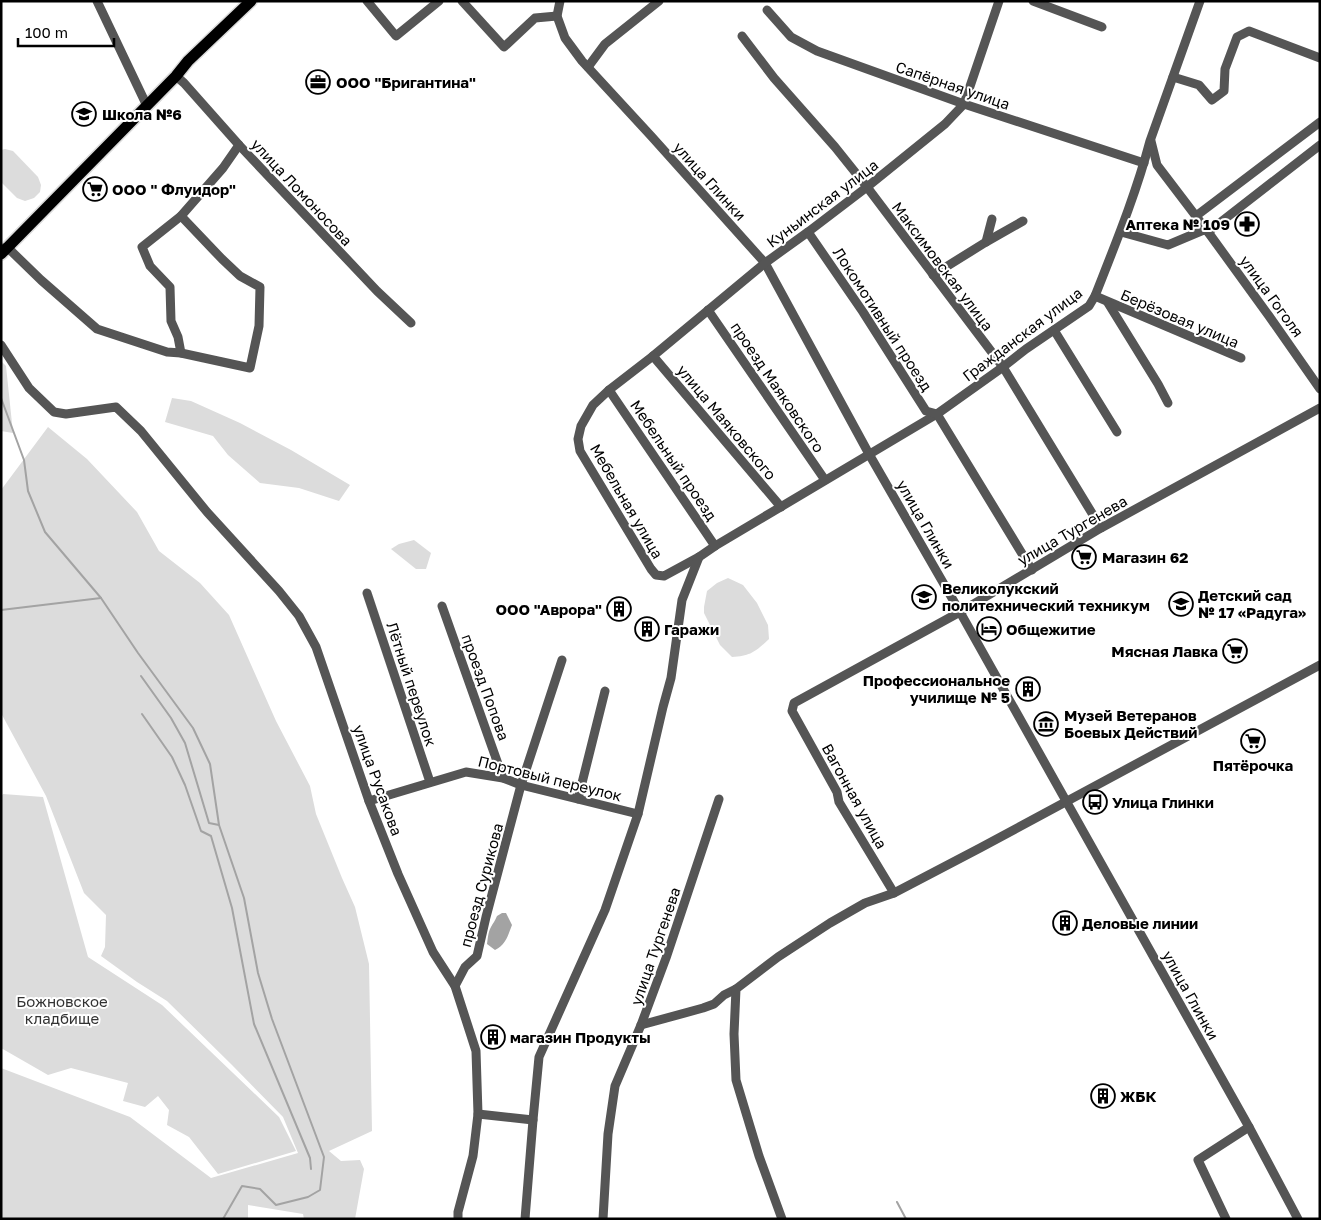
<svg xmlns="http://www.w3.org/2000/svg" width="1321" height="1220" viewBox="0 0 1321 1220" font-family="'Golos Text',sans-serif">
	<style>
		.green { fill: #dcdcdc }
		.water { fill: #a3a3a3 }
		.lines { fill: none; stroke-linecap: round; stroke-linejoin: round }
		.stream { stroke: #a3a3a3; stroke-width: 2 }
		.major-casing { stroke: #dbdbdb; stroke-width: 14 }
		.minor { stroke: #555; stroke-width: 9 }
		.major { stroke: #000; stroke-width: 11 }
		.labels { text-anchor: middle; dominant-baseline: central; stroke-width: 4; stroke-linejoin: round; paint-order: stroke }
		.poi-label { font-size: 15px; font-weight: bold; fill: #000; stroke: #fff; text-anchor: start }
		.street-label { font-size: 15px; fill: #000; stroke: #fff }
		.park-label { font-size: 15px; fill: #333; stroke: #fff }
	</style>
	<rect width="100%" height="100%" fill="#fff"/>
	<!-- green -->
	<g class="green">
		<polygon points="5,149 13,151 38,177 41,185 40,192 34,198 25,201 17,198 1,182 1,150"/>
		<polygon points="1,361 6,366 13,433 1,431"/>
		<polygon points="172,398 191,401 240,423 291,450 350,485 339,501 299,488 260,483 228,455 213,436 165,422"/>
		<polygon points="48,427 87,459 137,512 159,551 200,583 229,615 276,721 310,786 316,814 342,878 355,907 369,964 372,1131 329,1151 341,1161 360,1160 364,1169 355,1219 304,1219 303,1214 248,1205 248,1219 1,1219 1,1068 130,1117 211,1178 298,1153 283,1117 232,1065 167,1001 137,982 101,956 105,947 106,915 84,893 46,796 1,713 1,490"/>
		<polygon points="414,540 431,553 426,569 416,569 391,549 399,544"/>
		<path d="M728,578L743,585L757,603L768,625L769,639C755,652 751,656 732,657L720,645L704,613V607L707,591L717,583Z"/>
		<polygon points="3,794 43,797 88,957 162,1005 279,1117 296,1151 218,1174 189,1137 167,1125 169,1110 158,1096 145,1107 123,1101 128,1083 71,1068 48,1075 1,1048 1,797"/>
	</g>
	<!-- water -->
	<path class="water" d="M502,913H506L512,925C508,935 506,945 495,950L487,944C488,938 488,932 491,927C493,923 495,921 497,916Z"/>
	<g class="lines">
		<!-- stream -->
		<g class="stream">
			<polyline points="1,398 24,460 28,491 45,532 101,598 138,653 193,728 210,764 219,825 244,898 258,973 272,1019 324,1157 320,1190 308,1197 276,1205 260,1189 242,1186 223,1219"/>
			<polyline points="1,610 101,598"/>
			<polyline points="141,676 171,718 185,743 209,823 219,825"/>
			<polyline points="142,714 172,757 185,785 201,831 211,836 232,908 254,1024 310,1158 311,1169"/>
			<polyline points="897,1202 906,1219"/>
		</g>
		<!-- major casing -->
		<g class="major-casing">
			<polyline id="major" points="1,254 176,76 188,61 251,1"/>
		</g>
		<!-- minor -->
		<g class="minor">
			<polyline points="97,1 147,106"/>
			<polyline points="367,1 396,36 439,1"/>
			<polyline points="462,1 504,47 535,18 557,16"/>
			<polyline points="560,1 557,16 565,38 582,61 652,137 765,263 869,454 960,612 1249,1127 1298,1219"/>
			<path d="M999,1L964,104L945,124L867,187L808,232L765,263L653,356L609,390L593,405L581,426L578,439L580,451L651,569L656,575L664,576L699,557L715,546L937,414L1003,367L1026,349L1089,306L1095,296C1115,245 1136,194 1150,141L1200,1"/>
			<polyline points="1033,1 1102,27"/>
			<polyline points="767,10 791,37 817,51 964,104 1144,163"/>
			<polyline points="742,36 774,78 835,147 867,187 1003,367 1101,528"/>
			<polyline points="588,67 605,44 659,1"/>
			<polyline points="176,76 184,83 239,145 377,291 411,323"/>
			<polyline points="1173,77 1199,85 1212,100 1224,91 1225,69 1237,37 1249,31 1320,58"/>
			<polyline points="1151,141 1157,165 1208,232 1269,316 1320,389"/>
			<polyline points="1196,216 1320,122"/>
			<polyline points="808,232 863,312 926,411 937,414 1032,570"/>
			<polyline points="1121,232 1168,245 1206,229"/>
			<polyline points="1208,232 1320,145"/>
			<polyline points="986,242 992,219"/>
			<polyline points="4,248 7,247 41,280 97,329 167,352 181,353 250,368 259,326 260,287 240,276 222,259 181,216"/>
			<polyline points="933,275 986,242 1023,221"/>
			<polyline points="1095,296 1241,358"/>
			<polyline points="1108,303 1158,384 1168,403"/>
			<polyline points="708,310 825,480"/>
			<polyline points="1054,330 1117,432"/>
			<polyline points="1,345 29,388 54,412 66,414 116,407 141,431 207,512 279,591 299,616 316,647 369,801 398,874 433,952 455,986 476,1051 478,1114 473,1156 458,1212 458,1219"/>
			<polyline points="181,353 178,337 171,321 170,287 150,266 142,247 181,216 223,168 239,145"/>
			<polyline points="653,356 781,507"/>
			<polyline points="609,390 715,546"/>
			<polyline points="367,593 430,782"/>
			<polyline points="442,606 503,778"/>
			<polyline points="578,799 605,691"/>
			<polyline points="369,801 466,772 503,778 521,785 638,814"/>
			<polyline points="894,893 839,802 837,792 792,711 794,703 960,612 1101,528 1320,408"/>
			<polyline points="455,986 465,967 477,956 486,917 521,785 562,660"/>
			<polyline points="641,1025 703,1008 714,1004 724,995 736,989"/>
			<polyline points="478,1114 533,1120"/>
			<polyline points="525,1219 533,1120 539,1057 605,910 638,814 663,707 671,678 682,600 699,557"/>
			<polyline points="603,1219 608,1134 615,1086 641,1025 666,958 719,799"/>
			<polyline points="782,1219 759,1156 736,1080 734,1034 736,989 778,957 830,923 865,903 894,893 980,848 1320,665"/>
			<polyline points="1226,1219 1198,1160 1249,1127"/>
		</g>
		<!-- major -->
		<use href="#major" class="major"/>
	</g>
	<!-- icons -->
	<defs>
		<g id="office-ring" transform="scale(1.25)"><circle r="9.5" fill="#fff" stroke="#000" stroke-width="1.5"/><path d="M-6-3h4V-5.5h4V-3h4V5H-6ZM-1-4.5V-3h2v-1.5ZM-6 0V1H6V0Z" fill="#000"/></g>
		<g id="school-ring" transform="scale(1.25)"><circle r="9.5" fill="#fff" stroke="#000" stroke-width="1.5"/><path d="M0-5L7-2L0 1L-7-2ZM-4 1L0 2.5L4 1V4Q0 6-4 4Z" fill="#000"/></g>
		<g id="supermarket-ring" transform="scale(1.25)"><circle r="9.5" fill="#fff" stroke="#000" stroke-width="1.5"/><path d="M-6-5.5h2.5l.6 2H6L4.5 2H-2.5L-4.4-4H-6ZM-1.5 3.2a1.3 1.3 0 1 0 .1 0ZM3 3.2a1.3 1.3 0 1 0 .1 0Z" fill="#000"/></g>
		<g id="pharmacy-ring" transform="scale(1.25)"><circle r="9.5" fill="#fff" stroke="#000" stroke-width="1.5"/><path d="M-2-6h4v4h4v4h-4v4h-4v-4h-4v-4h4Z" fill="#000"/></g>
		<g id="university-ring" transform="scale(1.25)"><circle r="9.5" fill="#fff" stroke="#000" stroke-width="1.5"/><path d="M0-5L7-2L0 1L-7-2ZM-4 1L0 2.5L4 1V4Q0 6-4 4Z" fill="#000"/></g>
		<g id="building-ring" transform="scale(1.25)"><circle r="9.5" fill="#fff" stroke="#000" stroke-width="1.5"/><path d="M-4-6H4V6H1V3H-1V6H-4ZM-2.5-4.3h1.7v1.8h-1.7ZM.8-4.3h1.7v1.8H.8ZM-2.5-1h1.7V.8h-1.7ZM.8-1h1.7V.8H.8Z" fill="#000"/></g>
		<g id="hotel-ring" transform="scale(1.25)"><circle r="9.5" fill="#fff" stroke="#000" stroke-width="1.5"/><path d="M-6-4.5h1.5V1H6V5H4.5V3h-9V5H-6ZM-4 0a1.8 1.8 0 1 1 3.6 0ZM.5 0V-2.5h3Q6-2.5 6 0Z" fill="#000"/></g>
		<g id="museum-ring" transform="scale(1.25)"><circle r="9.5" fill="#fff" stroke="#000" stroke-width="1.5"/><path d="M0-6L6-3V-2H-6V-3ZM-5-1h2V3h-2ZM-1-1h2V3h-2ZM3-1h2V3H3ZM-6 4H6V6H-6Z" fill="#000"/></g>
		<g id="bus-ring" transform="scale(1.25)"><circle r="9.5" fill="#fff" stroke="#000" stroke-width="1.5"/><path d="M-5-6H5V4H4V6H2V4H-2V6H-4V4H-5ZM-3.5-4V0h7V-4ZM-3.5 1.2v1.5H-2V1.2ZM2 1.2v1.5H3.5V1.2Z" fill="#000"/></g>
	</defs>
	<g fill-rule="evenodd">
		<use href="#office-ring" x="318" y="82"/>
		<use href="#school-ring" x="84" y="114"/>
		<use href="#supermarket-ring" x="95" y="189"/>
		<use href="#pharmacy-ring" x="1247" y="224"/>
		<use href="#supermarket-ring" x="1084" y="557"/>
		<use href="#university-ring" x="924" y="597"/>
		<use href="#school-ring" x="1181" y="604"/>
		<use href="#building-ring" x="619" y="609"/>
		<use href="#building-ring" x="647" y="629"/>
		<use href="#hotel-ring" x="989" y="629"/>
		<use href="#supermarket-ring" x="1235" y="651"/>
		<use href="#building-ring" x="1028" y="689"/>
		<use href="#museum-ring" x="1046" y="724"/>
		<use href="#supermarket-ring" x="1253" y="741"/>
		<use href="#bus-ring" x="1095" y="802"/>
		<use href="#building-ring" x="1065" y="923"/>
		<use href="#building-ring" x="493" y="1037"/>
		<use href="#building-ring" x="1103" y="1096"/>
	</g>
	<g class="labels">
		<!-- poi labels -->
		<g class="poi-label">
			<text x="336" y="82">ООО "Бригантина"</text>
			<text x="102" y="114">Школа №6</text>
			<text x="112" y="189">ООО " Флуидор"</text>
			<text x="1230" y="224" text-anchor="end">Аптека № 109</text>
			<text x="1102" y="557">Магазин 62</text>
			<text x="942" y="588">Великолукский<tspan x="942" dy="17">политехнический техникум</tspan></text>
			<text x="1198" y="595">Детский сад<tspan x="1198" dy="17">№ 17 «Радуга»</tspan></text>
			<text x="602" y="609" text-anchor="end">ООО "Аврора"</text>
			<text x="664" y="629">Гаражи</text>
			<text x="1006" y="629">Общежитие</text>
			<text x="1218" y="651" text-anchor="end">Мясная Лавка</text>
			<text x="1010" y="680" text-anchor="end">Профессиональное<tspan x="1010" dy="17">училище № 5</tspan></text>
			<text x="1064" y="715">Музей Ветеранов<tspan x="1064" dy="17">Боевых Действий</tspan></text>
			<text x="1253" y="765" text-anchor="middle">Пятёрочка</text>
			<text x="1112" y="802">Улица Глинки</text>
			<text x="1082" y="923">Деловые линии</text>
			<text x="510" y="1037">магазин Продукты</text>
			<text x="1120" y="1096">ЖБК</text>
		</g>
		<!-- street labels -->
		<g class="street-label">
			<text transform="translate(953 85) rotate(19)">Сапёрная улица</text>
			<text transform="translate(710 181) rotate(48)">улица Глинки</text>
			<text transform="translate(302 192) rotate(47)">улица Ломоносова</text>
			<text transform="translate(822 203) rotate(-37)">Куньинская улица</text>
			<text transform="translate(943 266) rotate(53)">Максимовская улица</text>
			<text transform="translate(1272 296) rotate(54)">улица Гоголя</text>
			<text transform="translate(1180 318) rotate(23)">Берёзовая улица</text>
			<text transform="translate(883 319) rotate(57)">Локомотивный проезд</text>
			<text transform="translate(1022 334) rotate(-37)">Гражданская улица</text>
			<text transform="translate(778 387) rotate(56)">проезд Маяковского</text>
			<text transform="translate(727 422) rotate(50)">улица Маяковского</text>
			<text transform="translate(674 460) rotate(56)">Мебельный проезд</text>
			<text transform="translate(627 501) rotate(60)">Мебельная улица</text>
			<text transform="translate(926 524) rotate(60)">улица Глинки</text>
			<text transform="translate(1072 530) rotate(-30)">улица Тургенева</text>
			<text transform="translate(412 684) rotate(72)">Лётный переулок</text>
			<text transform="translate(486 687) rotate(70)">проезд Попова</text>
			<text transform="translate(550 778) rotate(14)">Портовый переулок</text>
			<text transform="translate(378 780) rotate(70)">улица Русакова</text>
			<text transform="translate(855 796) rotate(61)">Вагонная улица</text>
			<text transform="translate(481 885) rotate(-75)">проезд Сурикова</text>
			<text transform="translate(655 946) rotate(-71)">улица Тургенева</text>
			<text transform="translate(1191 995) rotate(61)">улица Глинки</text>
		</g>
		<!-- park labels -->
		<g class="park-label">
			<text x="62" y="1001">Божновское<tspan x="62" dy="17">кладбище</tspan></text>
		</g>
	</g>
	<!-- border -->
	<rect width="1321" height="1220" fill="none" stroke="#000000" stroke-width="5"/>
	<!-- scale -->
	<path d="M18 38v8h96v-8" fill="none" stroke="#000000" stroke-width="2.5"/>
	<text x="25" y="38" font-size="15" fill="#000000" stroke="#ffffff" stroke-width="4" paint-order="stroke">100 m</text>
</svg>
